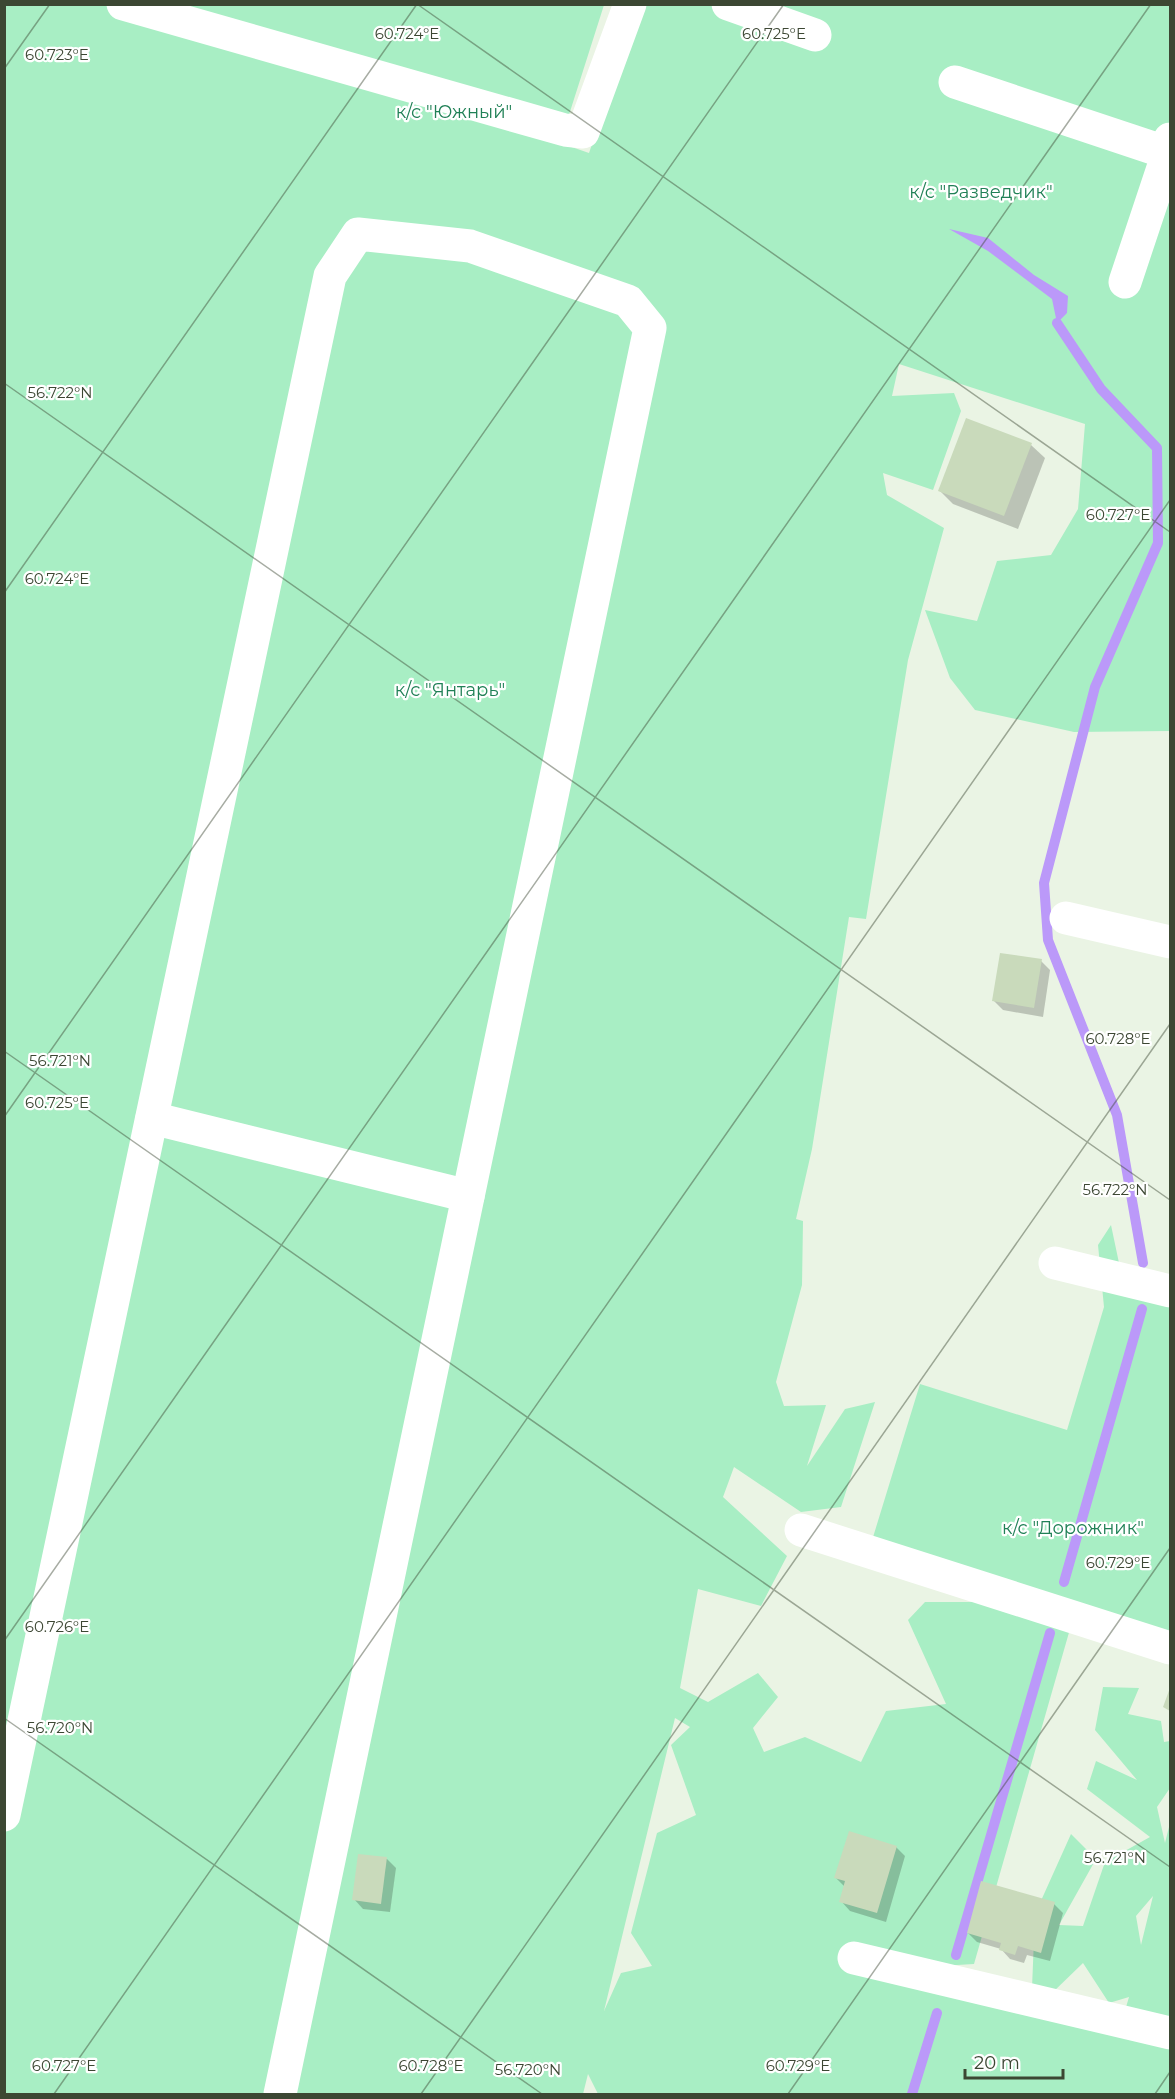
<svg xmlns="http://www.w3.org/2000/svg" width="1175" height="2099" viewBox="0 0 1175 2099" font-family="Montserrat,sans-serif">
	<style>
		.green { fill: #a8eec4; fill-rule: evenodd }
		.water { fill: #bb99f9 }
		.shadow { fill: #0003 }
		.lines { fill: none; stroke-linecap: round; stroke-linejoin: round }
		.stream { stroke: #bb99f9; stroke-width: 10 }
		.building { fill: #c9dabb }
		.minor { stroke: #fff; stroke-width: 33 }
		.ticks { fill: none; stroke: #3c4733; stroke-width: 1.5; stroke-opacity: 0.45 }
		.labels { text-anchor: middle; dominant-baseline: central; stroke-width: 4.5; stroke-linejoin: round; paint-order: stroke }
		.park-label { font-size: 18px; fill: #208056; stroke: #fff }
		.ticks-label { font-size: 15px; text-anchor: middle; fill: #3c4733; stroke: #fff; stroke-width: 4.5; stroke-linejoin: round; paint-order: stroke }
	</style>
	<rect width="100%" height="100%" fill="#eaf4e4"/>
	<!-- green -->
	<path class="green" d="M5,5H604L560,143L589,153L640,5H1170V731L1074,732L975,710L950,678L925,610L977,621L997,561L1051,555L1078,509L1085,424L899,364L892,396L954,393L961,411L933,490L883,473L887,495L944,528L908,660L866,919L849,917L812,1149L796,1219L803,1221L802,1285L776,1382L784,1406L826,1405L807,1466L845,1409L875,1402L841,1507L801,1512L734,1467L723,1497L787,1556L761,1606L698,1589L680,1688L708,1702L758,1673L778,1697L753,1728L764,1752L805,1737L861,1762L886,1711L946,1704L908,1620L925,1602H987L866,1560L920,1384L1067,1430L1104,1307L1098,1245L1111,1225L1123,1282L1170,1280V1663L1070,1629L974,1964L940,1966L1032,1988L1035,1914L1071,1834L1096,1859L1059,1925L1083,1926L1105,1862L1150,1837L1087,1789L1096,1761L1137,1780L1095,1730L1103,1687L1139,1688L1128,1714L1161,1721L1164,1742L1170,1741V1788L1157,1807L1165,1843L1170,1823V2094H598L588,2074L583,2094H5ZM675,1718L690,1727L671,1745L696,1815L657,1833L631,1933L652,1966L621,1973L604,2011ZM1153,1896L1141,1945L1136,1916ZM1083,1963L1109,2003L1129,1997L1124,2014L1050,1995Z"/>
	<!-- water -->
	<polygon class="water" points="949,229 988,238 1034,275 1068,296 1067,313 1057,323 1052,299 988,251"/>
	<!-- shadow -->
	<g class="shadow">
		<polygon points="1031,445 1045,458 1018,529 953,504 939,490"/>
		<polygon points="1041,961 1050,970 1043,1017 1003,1010 994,1001"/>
		<polygon points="896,1847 905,1856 886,1922 850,1911 841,1901 845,1887 836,1878"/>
		<polygon points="360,1855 387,1859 396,1868 390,1912 363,1909 354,1899"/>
		<polygon points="1054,1904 1063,1913 1050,1961 1027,1955 1024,1963 1010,1959 1001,1949 977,1942 968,1933"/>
	</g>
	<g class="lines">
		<!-- stream -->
		<g class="stream">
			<polyline points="1057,323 1101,389 1157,448 1158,543 1095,687 1044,883 1048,940 1117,1115 1143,1263"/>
			<polyline points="1064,1582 1142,1309"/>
			<polyline points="956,1955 1050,1633"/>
			<polyline points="912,2094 937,2013"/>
		</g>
	</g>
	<!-- building -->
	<g class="building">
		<polygon points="966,418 1032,443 1004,516 938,491"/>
		<polygon points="1000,953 1042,959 1034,1008 992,1001"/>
		<polygon points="1170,1688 1170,1711 1163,1707"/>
		<polygon points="849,1831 897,1846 877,1913 839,1902 845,1881 834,1878"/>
		<polygon points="358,1854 387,1857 381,1904 352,1900"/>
		<polygon points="981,1881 1055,1902 1041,1953 1018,1946 1015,1955 999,1950 1001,1943 967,1933"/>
	</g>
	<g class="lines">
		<!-- minor -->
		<g class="minor">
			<polyline points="123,4 565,130 583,132 630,4"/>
			<polyline points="728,4 815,35"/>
			<polyline points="955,82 1168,153 1170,139"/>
			<polyline points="1125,282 1168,153"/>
			<polyline points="1066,918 1170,942"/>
			<polyline points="152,1118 468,1196"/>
			<polyline points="1055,1263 1170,1291"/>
			<polyline points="801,1530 1170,1648"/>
			<polyline points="4,1815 330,276 358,234 470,246 628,301 650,328 280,2094"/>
			<polyline points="854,1958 1170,2033"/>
		</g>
	</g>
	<!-- ticks -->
	<path class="ticks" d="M417,4L1170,532M4,69L50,4M4,383L1170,1200M4,593L417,4M4,1051L1170,1867M4,1117L784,4M4,1641L1151,4M4,1718L542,2094M54,2094L1170,500M421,2094L1170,1024M788,2094L1170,1548M1155,2094L1170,2072"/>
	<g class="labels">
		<!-- park labels -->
		<g class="park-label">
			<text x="454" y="112">к/с "Южный"</text>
			<text x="981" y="192">к/с "Разведчик"</text>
			<text x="450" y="690">к/с "Янтарь"</text>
			<text x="1073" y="1528">к/с "Дорожник"</text>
		</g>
	</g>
	<g class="ticks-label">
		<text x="407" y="39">60.724°E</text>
		<text x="774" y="39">60.725°E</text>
		<text x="57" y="60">60.723°E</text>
		<text x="60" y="398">56.722°N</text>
		<text x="1118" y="520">60.727°E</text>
		<text x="57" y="584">60.724°E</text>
		<text x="1118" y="1044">60.728°E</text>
		<text x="60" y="1066">56.721°N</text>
		<text x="57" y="1108">60.725°E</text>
		<text x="1115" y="1195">56.722°N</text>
		<text x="1118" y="1568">60.729°E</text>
		<text x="57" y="1632">60.726°E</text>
		<text x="60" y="1733">56.720°N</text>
		<text x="1115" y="1863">56.721°N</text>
		<text x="64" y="2071">60.727°E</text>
		<text x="431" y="2071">60.728°E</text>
		<text x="798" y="2071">60.729°E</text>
		<text x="528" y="2075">56.720°N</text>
	</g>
	<!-- border -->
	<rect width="1175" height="2099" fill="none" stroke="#3c4733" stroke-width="12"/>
	<!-- scale -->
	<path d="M965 2069v9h98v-9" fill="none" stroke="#3c4733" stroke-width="3"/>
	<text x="974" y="2069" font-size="18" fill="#3c4733" stroke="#ffffff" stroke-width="4.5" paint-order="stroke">20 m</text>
</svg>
